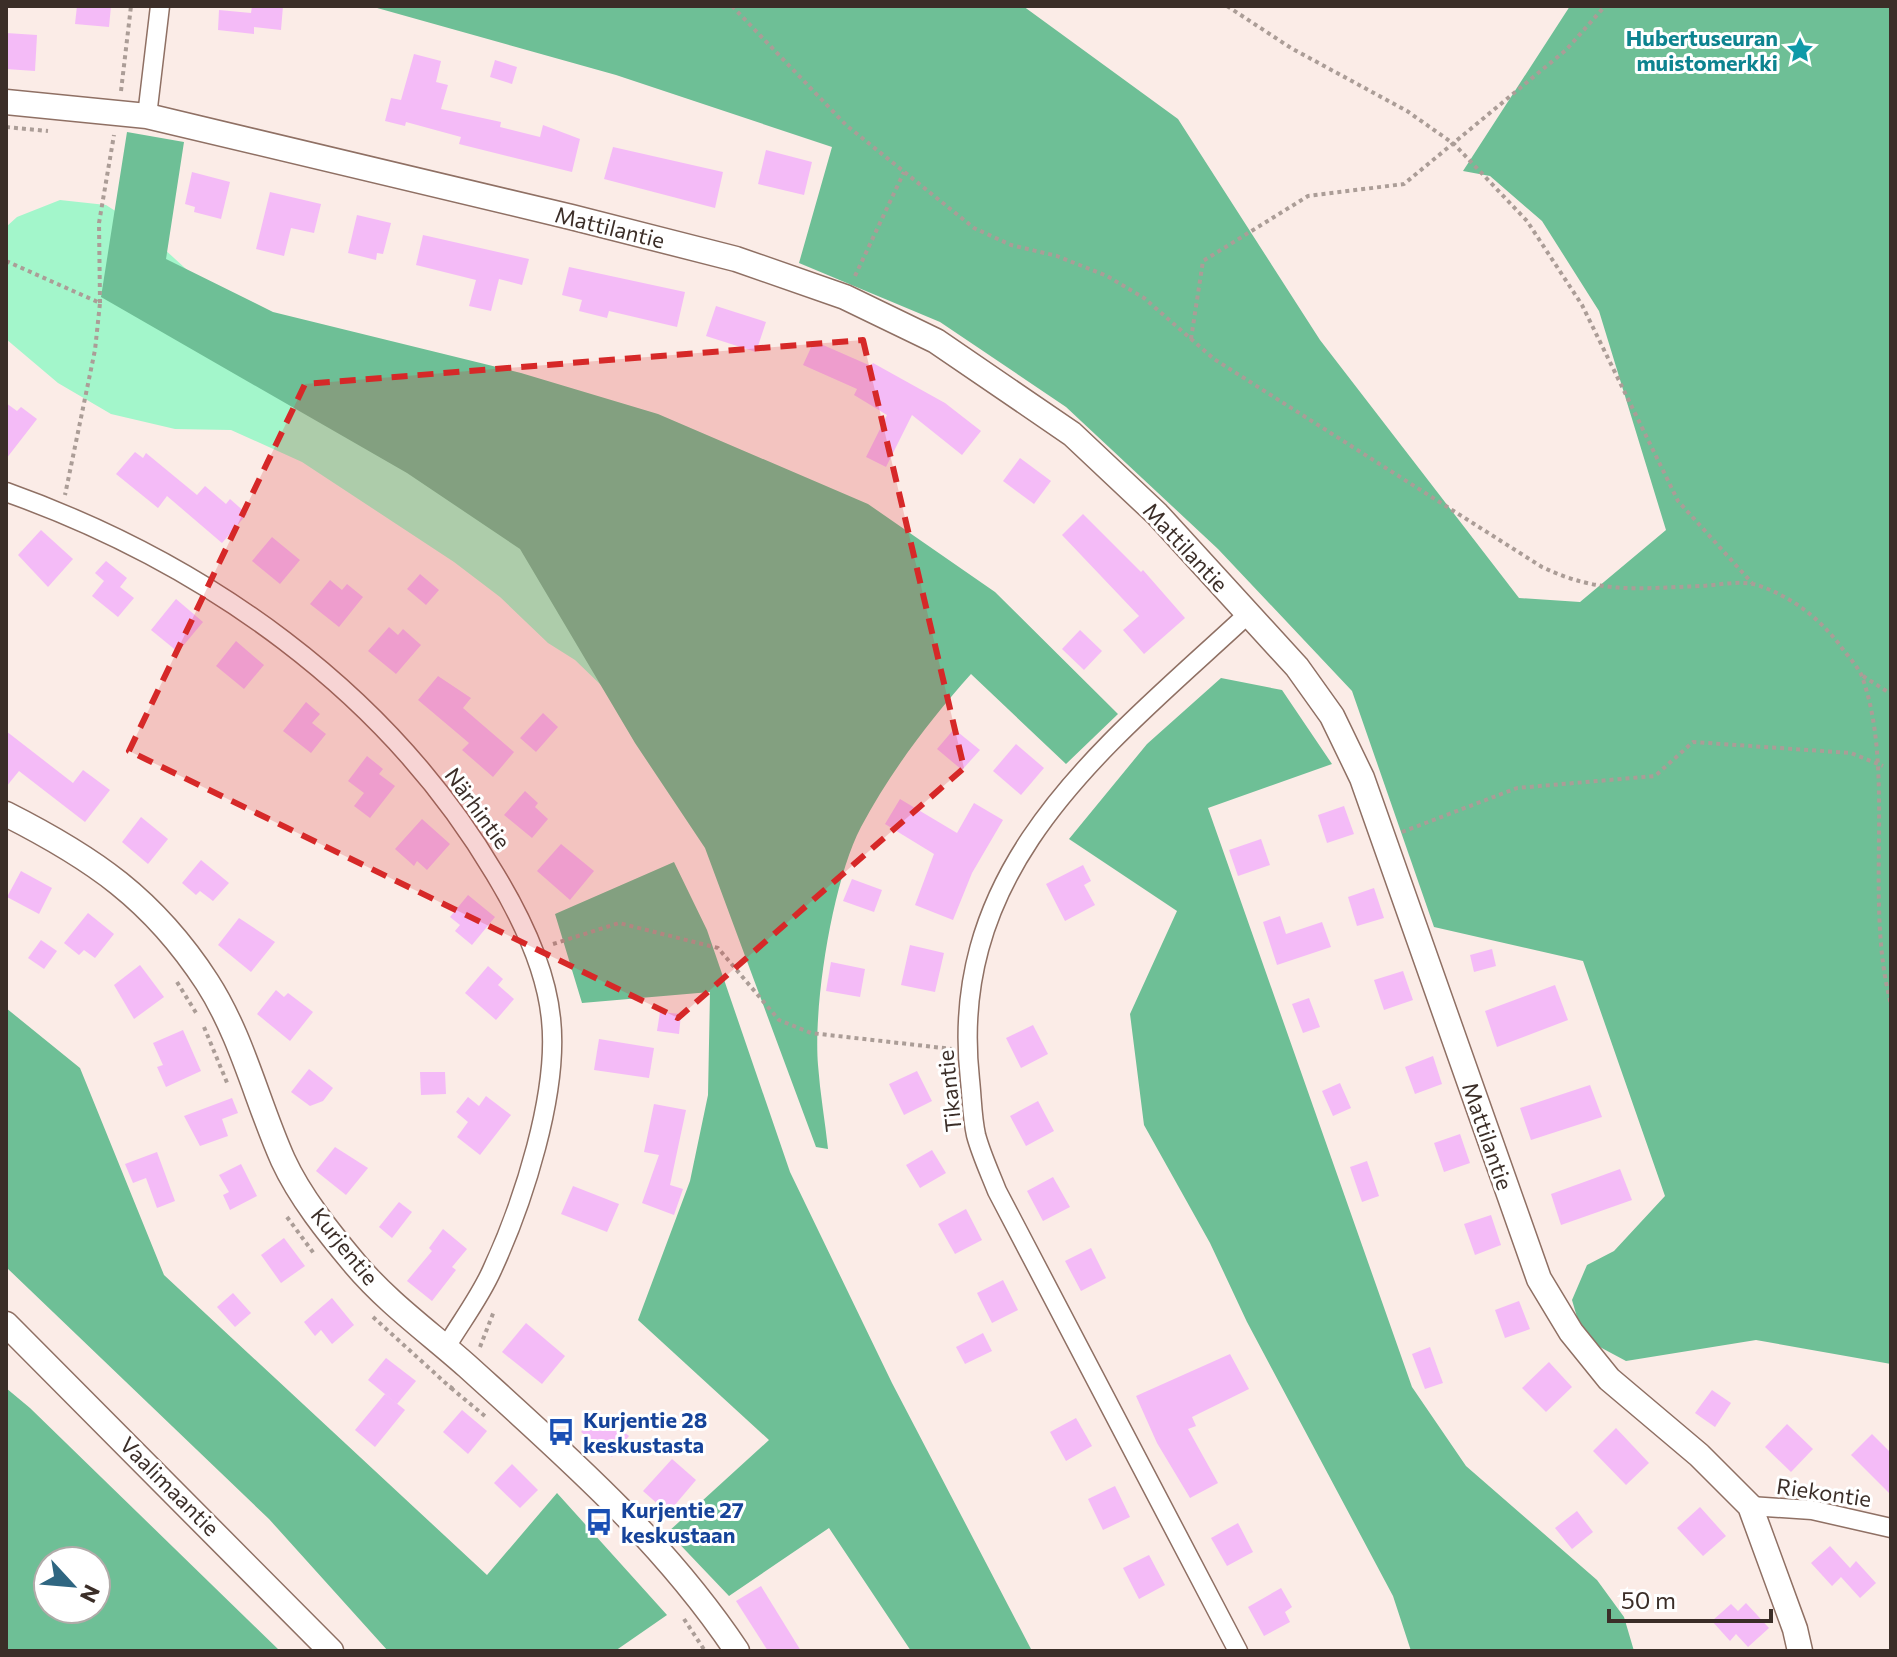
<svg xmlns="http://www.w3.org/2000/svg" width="1897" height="1657" viewBox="0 0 1897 1657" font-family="Commissioner,sans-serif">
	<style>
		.green { fill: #a3f6cb }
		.forest { fill: #6ebf96; fill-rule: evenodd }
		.building { fill: #f4bbf7 }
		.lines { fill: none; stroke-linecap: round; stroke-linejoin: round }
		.street-casing { stroke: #8f7064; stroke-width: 21 }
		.secondary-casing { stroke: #8f7064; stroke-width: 27 }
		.path { stroke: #ab9d97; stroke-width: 4; stroke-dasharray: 4 4; stroke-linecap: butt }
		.street { stroke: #fff; stroke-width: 18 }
		.secondary { stroke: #fff; stroke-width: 24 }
		.marked { fill: #d62828; fill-opacity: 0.2; stroke: #d62828; stroke-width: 6; stroke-dasharray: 16 10; stroke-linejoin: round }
		.labels { text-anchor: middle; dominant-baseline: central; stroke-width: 6; stroke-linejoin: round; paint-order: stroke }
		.culture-label { font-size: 22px; font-weight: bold; fill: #0d838f; stroke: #fff; text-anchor: end }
		.street-label { font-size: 22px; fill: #3b2e28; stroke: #fff }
		.transit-label { font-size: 22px; font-weight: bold; fill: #164399; stroke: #fff; text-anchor: start }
	</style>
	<rect width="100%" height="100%" fill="#fbece7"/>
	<!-- green -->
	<polygon class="green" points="60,200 106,205 139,226 209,290 463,434 604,688 575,660 548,643 500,597 454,562 302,462 231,430 175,429 111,414 58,383 6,339 6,227 17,217"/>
	<!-- forest -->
	<g class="forest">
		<polygon points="370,6 1023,6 1178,119 1320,340 1519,598 1580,602 1666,530 1599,311 1542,221 1490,176 1463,171 1570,6 1891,6 1891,1364 1756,1340 1626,1361 1583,1338 1572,1300 1587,1265 1614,1251 1665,1196 1583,961 1434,927 1352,691 1218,549 1066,407 940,322 799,263 832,147 616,75"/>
		<path d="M127,132L184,142L166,259L273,312L521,373L658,414L868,504L995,592L1118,714L1066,764L971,674C929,721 891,771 861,827C833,880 813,1004 818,1065C820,1093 825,1121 828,1149L816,1147L705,848L635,743L520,549L407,473L101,297Z"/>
		<polygon points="1221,678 1282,690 1332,764 1208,808 1412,1387 1466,1466 1597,1580 1624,1617 1634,1651 1411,1651 1393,1596 1247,1322 1210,1243 1144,1125 1130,1014 1177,911 1069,839 1147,744"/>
		<polygon points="674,862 707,930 790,1172 892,1383 1032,1651 911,1651 829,1528 729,1596 668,1532 769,1440 638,1320 690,1181 708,1095 710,992 582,1003 555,914"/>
		<polygon points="6,1008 80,1068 164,1275 487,1575 557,1493 667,1615 615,1651 388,1651 269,1519 6,1267"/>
		<path d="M6,1388L30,1408L280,1651H6ZM96,1561V1609H48V1561Z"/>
	</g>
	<!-- building -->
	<g class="building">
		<polygon points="77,6 111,6 109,27 75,24"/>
		<polygon points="252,6 283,6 281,30 254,27 254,34 218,30 219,10 251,13"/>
		<polygon points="6,33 37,35 35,71 6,69"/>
		<polygon points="414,54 441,61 436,82 448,85 441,109 501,122 500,127 540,137 543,125 580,139 572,172 459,144 461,137 406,122 405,126 385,121 391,98 401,100"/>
		<polygon points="495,60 517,67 512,84 490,77"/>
		<polygon points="613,147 723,172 715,208 604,179"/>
		<polygon points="766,150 812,162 804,195 758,184"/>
		<polygon points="192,172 230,182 221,219 194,212 195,207 185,204"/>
		<polygon points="270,192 321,204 314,233 291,228 284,256 256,249"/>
		<polygon points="357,215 391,223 383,254 377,253 376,260 348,253"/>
		<polygon points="423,235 529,259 522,285 499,279 491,311 469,306 476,280 416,265"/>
		<polygon points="569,267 685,292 677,327 609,311 607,318 579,311 582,300 562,295"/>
		<polygon points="716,306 766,322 756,352 706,336"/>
		<polygon points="814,341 871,366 873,363 945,403 981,431 962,455 912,415 886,467 866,457 887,415 854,395 857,389 803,365"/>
		<polygon points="6,403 17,411 21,407 37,419 6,459"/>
		<polygon points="135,452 143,458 146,453 197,495 205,486 226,504 230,499 247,514 222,543 167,496 158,508 116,474"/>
		<polygon points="1020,458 1051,481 1034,504 1003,481"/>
		<polygon points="1083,514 1141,572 1143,570 1185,618 1144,654 1123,630 1139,616 1062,535"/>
		<polygon points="41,530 73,559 48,587 18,555"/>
		<polygon points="272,537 300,560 280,584 252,561"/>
		<polygon points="106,561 127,578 120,587 134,598 118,617 92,596 104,581 95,573"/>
		<polygon points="420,574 439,590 426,605 407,589"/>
		<polygon points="330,580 342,590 347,584 363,597 339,627 310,604"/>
		<polygon points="176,599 203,622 178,652 151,630"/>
		<polygon points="389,627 398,635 403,629 421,645 396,674 368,651"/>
		<polygon points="1080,630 1102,651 1084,670 1062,649"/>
		<polygon points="236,641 264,665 244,689 216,666"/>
		<polygon points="438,676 471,698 463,708 514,752 493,777 462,750 469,743 418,700"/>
		<polygon points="306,702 320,714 312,723 326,734 311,753 283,731"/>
		<polygon points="543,713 558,727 536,752 520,738"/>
		<polygon points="954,729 980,750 962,770 937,749"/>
		<polygon points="6,731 73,783 83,770 110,790 85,822 19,771 6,787"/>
		<polygon points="1016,744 1044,768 1021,795 993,771"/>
		<polygon points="367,756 383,769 379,774 395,786 370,818 354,806 364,793 348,781"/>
		<polygon points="525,791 538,803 535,807 548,819 532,838 504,815"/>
		<polygon points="900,799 957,833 974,803 1003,820 972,873 953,920 915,905 934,854 885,824"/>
		<polygon points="1344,806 1354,834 1327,843 1318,815"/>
		<polygon points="141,817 168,839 148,864 122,842"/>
		<polygon points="422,819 450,844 427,870 417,861 414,866 395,849"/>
		<polygon points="1261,839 1270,865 1238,876 1229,850"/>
		<polygon points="561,844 594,871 570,900 537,871"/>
		<polygon points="201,860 229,883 213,901 200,891 196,895 182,883"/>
		<polygon points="1083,865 1091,881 1084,885 1095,905 1065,921 1046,884"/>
		<polygon points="21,871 52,888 39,914 7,897"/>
		<polygon points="852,879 882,890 874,912 843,901"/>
		<polygon points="1374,888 1384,918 1357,926 1348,897"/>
		<polygon points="468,895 495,917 472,945 455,931 460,925 450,917"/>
		<polygon points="88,913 114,934 95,958 84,950 79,955 64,943"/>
		<polygon points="1280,916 1286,934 1322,922 1331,947 1277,965 1263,922"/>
		<polygon points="239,918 275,942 251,972 218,945"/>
		<polygon points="41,940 57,951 44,969 28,958"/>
		<polygon points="910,945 944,953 935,992 901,985"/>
		<polygon points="1492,949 1496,966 1474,972 1470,955"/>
		<polygon points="831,962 865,969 860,997 826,991"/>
		<polygon points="140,965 164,997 134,1019 114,985"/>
		<polygon points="488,966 503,979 498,985 514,999 496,1020 465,993"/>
		<polygon points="1403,971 1413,1000 1384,1010 1374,980"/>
		<polygon points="1555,985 1568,1020 1497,1047 1485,1011"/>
		<polygon points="276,990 284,997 288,993 313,1012 290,1041 257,1014"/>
		<polygon points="1309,998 1320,1027 1303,1033 1292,1004"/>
		<polygon points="660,1012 681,1014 679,1034 657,1031"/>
		<polygon points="1033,1025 1048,1054 1021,1068 1006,1038"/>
		<polygon points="183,1030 201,1071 166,1087 157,1067 163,1065 153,1043"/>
		<polygon points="599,1039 654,1048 649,1078 594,1070"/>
		<polygon points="1433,1056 1442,1084 1415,1094 1405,1067"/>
		<polygon points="309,1069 333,1088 323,1101 310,1106 291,1092"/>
		<polygon points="917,1071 932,1101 904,1115 889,1084"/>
		<polygon points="420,1072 445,1072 446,1094 421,1095"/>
		<polygon points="1340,1083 1351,1108 1333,1116 1322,1091"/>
		<polygon points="1590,1085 1602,1117 1531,1140 1520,1108"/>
		<polygon points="486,1096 511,1115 480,1155 457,1137 468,1122 456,1112 468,1097 479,1106"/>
		<polygon points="232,1098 238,1113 222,1119 228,1136 200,1146 184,1116"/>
		<polygon points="1038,1101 1054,1131 1026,1146 1010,1116"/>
		<polygon points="654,1104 686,1110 670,1185 683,1189 674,1215 642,1203 659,1155 644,1152"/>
		<polygon points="1460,1134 1470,1163 1444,1172 1434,1143"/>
		<polygon points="335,1147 368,1168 346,1195 316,1171"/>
		<polygon points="932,1150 946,1173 920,1188 906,1165"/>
		<polygon points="157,1152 175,1201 157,1208 146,1178 133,1183 125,1164"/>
		<polygon points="1367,1161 1379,1196 1362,1202 1350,1167"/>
		<polygon points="241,1164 257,1196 230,1210 223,1195 229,1192 219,1175"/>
		<polygon points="1620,1169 1632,1200 1561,1225 1551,1194"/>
		<polygon points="1053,1177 1070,1207 1043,1221 1027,1191"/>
		<polygon points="573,1186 619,1204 607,1232 561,1214"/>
		<polygon points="399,1202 412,1212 392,1238 379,1227"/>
		<polygon points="966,1209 982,1240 955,1254 938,1224"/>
		<polygon points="1491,1215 1501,1245 1475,1255 1464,1224"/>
		<polygon points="443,1229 467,1249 452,1267 456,1270 432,1301 407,1281 432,1251 429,1248"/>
		<polygon points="284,1238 305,1266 281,1283 261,1255"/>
		<polygon points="1091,1248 1106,1278 1081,1291 1065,1261"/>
		<polygon points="1003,1280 1018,1310 992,1323 977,1293"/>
		<polygon points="233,1293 251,1313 235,1327 217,1307"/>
		<polygon points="332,1298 354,1325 332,1344 321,1330 315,1336 304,1322"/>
		<polygon points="1519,1301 1530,1329 1505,1338 1495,1310"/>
		<polygon points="526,1323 565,1356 542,1384 502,1352"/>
		<polygon points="983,1333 992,1351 965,1364 956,1347"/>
		<polygon points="1430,1347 1443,1383 1425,1389 1412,1354"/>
		<polygon points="1230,1354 1249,1389 1192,1417 1196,1426 1188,1429 1218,1483 1190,1498 1157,1443 1136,1396"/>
		<polygon points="386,1358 416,1381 397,1404 368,1380"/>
		<polygon points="1549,1362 1572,1387 1546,1412 1522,1388"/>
		<polygon points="1712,1390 1731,1403 1715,1427 1695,1413"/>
		<polygon points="385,1394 405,1410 375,1447 355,1430"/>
		<polygon points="462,1410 487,1431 468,1454 443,1432"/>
		<polygon points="598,1411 629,1436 612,1457 581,1432"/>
		<polygon points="1076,1418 1092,1446 1066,1461 1050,1432"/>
		<polygon points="1787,1424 1813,1449 1791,1472 1765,1447"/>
		<polygon points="1616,1428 1649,1463 1626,1485 1593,1451"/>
		<polygon points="1872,1434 1891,1453 1891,1495 1851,1455"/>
		<polygon points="672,1459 696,1480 668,1513 643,1491"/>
		<polygon points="512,1464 538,1490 520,1508 494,1483"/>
		<polygon points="1115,1486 1130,1517 1103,1530 1088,1499"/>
		<polygon points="1700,1507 1726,1536 1703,1556 1677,1528"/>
		<polygon points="1577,1511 1593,1532 1572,1549 1555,1528"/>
		<polygon points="1238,1523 1253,1552 1227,1566 1211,1538"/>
		<polygon points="1830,1546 1850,1568 1856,1561 1876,1583 1860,1598 1841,1577 1832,1586 1811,1563"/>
		<polygon points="1149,1555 1165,1585 1139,1599 1123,1568"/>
		<polygon points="761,1586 801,1651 768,1651 736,1601"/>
		<polygon points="1281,1588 1292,1607 1285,1612 1290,1622 1264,1636 1248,1607"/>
		<polygon points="1746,1603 1769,1628 1748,1647 1736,1634 1730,1641 1712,1621 1731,1604 1738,1611"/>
	</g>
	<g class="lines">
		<!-- street casing -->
		<g class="street-casing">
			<g id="street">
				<polyline points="147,116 160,6"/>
				<path d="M6,492C205,563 386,690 495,874C521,917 546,968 551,1019C559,1093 523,1203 492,1270C480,1297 461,1322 446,1347"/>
				<polyline points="1750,1506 1812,1510 1891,1528"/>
				<path d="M1238,1651L997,1191C990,1173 981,1154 976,1135C972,1117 972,1098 970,1080C946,864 1106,746 1248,614"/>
			</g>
		</g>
		<!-- secondary casing -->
		<g class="secondary-casing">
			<g id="secondary">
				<polyline points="6,102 147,116 571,217 736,259 845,297 936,341 1072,434 1157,514 1297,667 1332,716 1362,778 1539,1279 1571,1332 1609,1379 1699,1455 1750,1506 1795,1629 1800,1651"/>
				<path d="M6,814C93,858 153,899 207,982C242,1036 257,1102 283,1160C300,1197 329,1233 355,1264C388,1303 430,1333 467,1366C565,1455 663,1540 737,1651"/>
				<polyline points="6,1324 331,1651"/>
			</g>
		</g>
		<!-- path -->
		<g class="path">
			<path d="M732,6L846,125L974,228L1011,245L1057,256L1107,276L1144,298L1214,359L1542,567C1601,595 1639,588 1702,586C1719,585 1741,580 1757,585C1790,596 1817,616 1839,644C1846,654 1855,663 1861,674C1897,768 1863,901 1891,1004"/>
			<polyline points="1227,6 1291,48 1407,111 1454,144 1527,221 1582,305 1678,501 1752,583"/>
			<polyline points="121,91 131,6"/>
			<polyline points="6,127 48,131"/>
			<polyline points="6,261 100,303 95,350 65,495"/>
			<polyline points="855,276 904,172"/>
			<polyline points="100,303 99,223 114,135"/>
			<polyline points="1191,339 1203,261 1308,196 1404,184 1566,50 1605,6"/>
			<polyline points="1863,676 1891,694"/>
			<polyline points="1402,832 1517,788 1655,776 1693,742 1851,753 1883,766"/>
			<polyline points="553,944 619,923 718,948 779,1020 811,1033 952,1049"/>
			<polyline points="177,982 198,1016"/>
			<polyline points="204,1027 228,1085"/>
			<polyline points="287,1217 315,1255"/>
			<polyline points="373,1317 451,1388 454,1384"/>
			<polyline points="480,1347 494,1311"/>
			<polyline points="451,1388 486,1417"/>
			<polyline points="684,1619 705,1651"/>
		</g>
		<!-- street -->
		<use href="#street" class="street"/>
		<!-- secondary -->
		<use href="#secondary" class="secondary"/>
	</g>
	<!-- marked area -->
	<path class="marked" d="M863,340L964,768L678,1018L129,751L305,384Z"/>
	<!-- icons -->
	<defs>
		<g id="sight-bare" transform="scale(2.16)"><path d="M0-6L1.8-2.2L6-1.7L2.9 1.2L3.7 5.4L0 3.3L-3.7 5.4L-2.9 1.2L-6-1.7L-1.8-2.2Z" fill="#0f9aa8" stroke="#fff" stroke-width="2.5" paint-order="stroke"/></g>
		<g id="bus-bare" transform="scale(2.16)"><path d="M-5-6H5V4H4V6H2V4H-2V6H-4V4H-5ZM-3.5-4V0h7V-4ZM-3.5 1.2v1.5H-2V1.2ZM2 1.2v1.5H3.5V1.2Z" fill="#1a4fb4" stroke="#fff" stroke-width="2.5" paint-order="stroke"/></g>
	</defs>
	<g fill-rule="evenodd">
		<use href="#sight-bare" x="1800" y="50"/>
		<use href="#bus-bare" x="561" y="1432"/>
		<use href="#bus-bare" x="599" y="1522"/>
	</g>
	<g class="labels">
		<!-- culture labels -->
		<g class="culture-label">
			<text x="1778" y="37">Hubertuseuran<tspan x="1778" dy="25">muistomerkki</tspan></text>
		</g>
		<!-- street labels -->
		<g class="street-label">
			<text transform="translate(610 227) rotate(14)">Mattilantie</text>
			<text transform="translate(1186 547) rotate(47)">Mattilantie</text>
			<text transform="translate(478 808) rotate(54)">Närhintie</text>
			<text transform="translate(949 1091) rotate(-96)">Tikantie</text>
			<text transform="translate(1488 1136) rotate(71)">Mattilantie</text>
			<text transform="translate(345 1246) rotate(51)">Kurjentie</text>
			<text transform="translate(170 1486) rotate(45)">Vaalimaantie</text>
			<text transform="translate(1824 1492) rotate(8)">Riekontie</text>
		</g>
		<!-- transit labels -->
		<g class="transit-label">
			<text x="583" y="1419">Kurjentie 28<tspan x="583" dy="25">keskustasta</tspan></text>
			<text x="621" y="1509">Kurjentie 27<tspan x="621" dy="25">keskustaan</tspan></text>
		</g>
	</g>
	<!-- border -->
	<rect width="1897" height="1657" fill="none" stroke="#3b2e28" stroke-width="16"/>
	<!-- north arrow -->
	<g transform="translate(72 1585) rotate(116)"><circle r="38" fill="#ffffff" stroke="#b1aba9" stroke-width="2"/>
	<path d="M0-6L14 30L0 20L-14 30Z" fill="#2f6681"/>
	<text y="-12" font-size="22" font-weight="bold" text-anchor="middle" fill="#3b2e28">N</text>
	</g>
	<!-- scale -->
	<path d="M1609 1609v12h162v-12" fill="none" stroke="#3b2e28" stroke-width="4"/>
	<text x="1621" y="1609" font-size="24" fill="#3b2e28" stroke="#ffffff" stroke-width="6" paint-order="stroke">50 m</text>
</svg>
